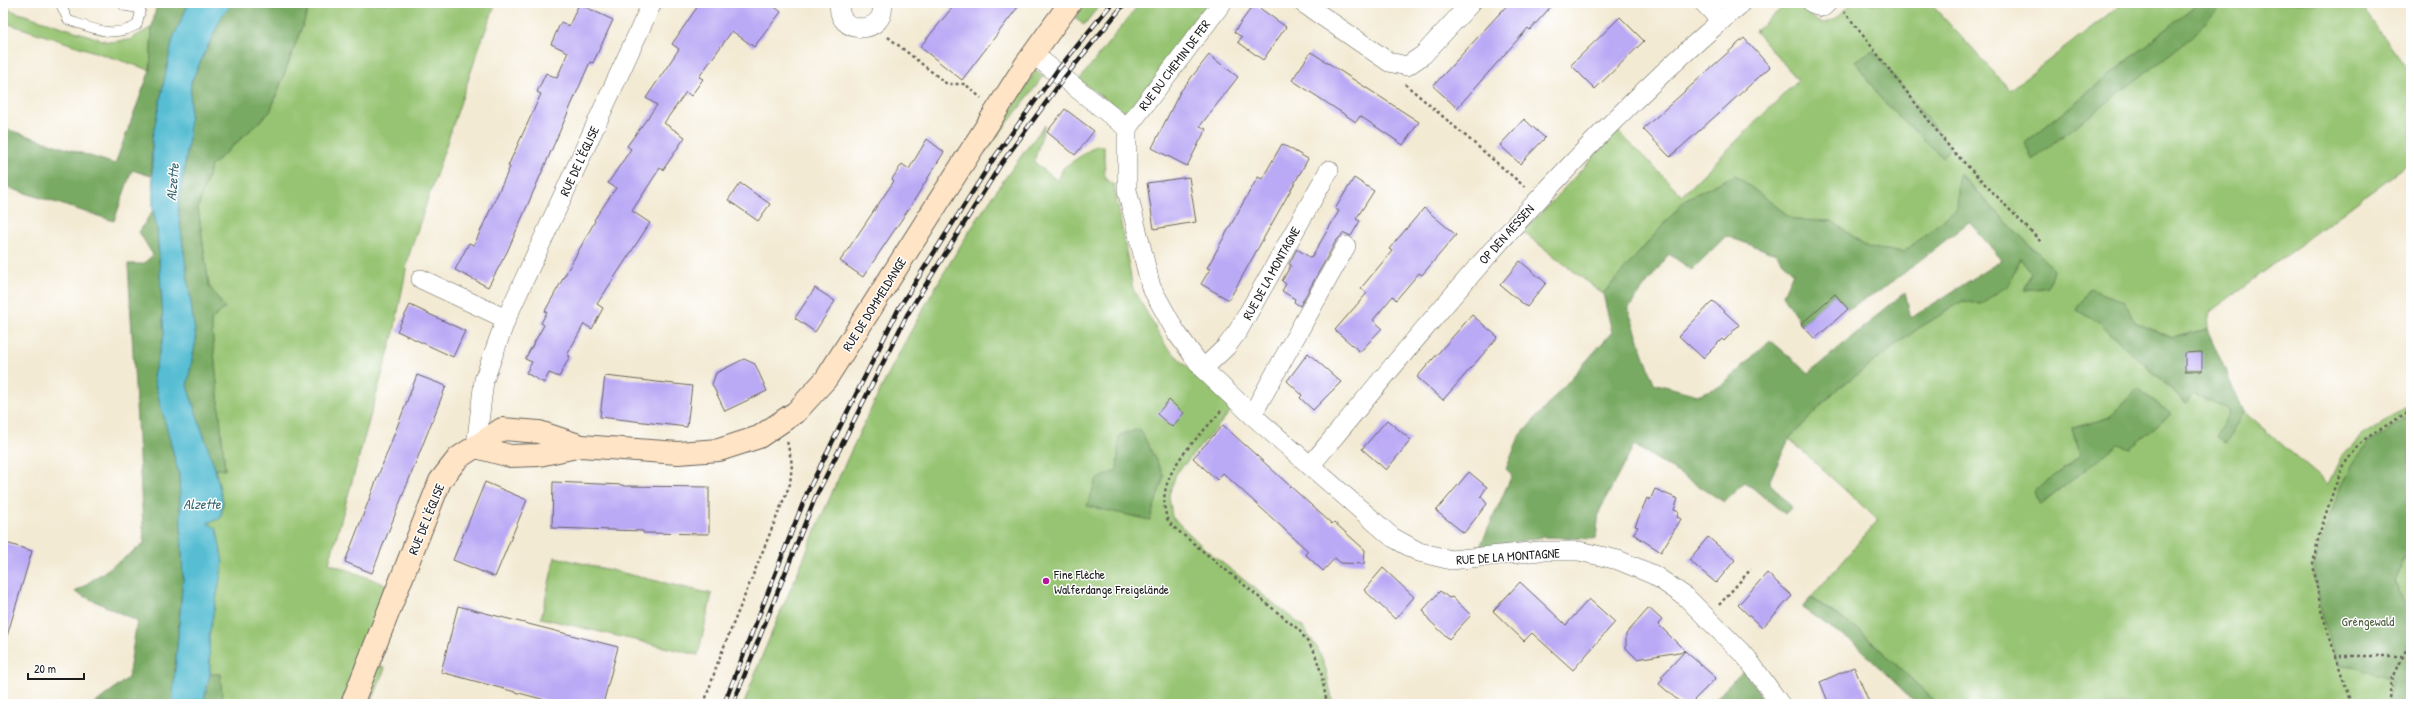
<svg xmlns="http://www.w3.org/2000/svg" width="2414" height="707" viewBox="0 0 2414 707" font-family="'Patrick Hand',sans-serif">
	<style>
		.green { fill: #97c472; stroke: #5a7047; fill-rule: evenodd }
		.forest { fill: #79aa64; stroke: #4a6340; fill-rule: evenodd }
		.water { fill: #56bdd3; stroke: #396c78 }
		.building { fill: #baa9f5 }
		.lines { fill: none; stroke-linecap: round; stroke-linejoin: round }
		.lane-casing { stroke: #67645c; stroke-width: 10 }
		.street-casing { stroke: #67645c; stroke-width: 20 }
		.secondary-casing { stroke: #67645c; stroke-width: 24 }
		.path { stroke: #67645c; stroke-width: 2.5; stroke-dasharray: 3 3; stroke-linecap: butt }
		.lane { stroke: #fff; stroke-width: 9 }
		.street { stroke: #fff; stroke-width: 19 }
		.secondary { stroke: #ffe4c6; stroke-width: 22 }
		.rail-casing { stroke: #1c1c1c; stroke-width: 4.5 }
		.rail { stroke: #fff; stroke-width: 3; stroke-dasharray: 9; stroke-linecap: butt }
		.poi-dot { fill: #b5179e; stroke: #fff; stroke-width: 1.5 }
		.labels { text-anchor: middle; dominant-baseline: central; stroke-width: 3; stroke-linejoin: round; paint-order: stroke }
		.street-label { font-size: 13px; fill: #1c1c1c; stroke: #fff }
		.poi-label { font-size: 13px; fill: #1c1c1c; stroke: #fff; text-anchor: start }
		.park-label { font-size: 13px; fill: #4d5f3e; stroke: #fff }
		.water-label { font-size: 14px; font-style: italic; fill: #36646e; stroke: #fff }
	</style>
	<rect width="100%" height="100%" fill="#fff"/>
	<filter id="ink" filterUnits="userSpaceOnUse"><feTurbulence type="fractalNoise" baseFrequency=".025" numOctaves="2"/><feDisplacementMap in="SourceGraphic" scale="8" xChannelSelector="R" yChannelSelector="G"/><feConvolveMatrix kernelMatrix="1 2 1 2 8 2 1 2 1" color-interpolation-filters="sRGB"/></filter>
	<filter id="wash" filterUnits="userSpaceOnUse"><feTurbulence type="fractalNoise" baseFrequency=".012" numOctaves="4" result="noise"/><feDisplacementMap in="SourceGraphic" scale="16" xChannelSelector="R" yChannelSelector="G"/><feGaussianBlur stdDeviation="0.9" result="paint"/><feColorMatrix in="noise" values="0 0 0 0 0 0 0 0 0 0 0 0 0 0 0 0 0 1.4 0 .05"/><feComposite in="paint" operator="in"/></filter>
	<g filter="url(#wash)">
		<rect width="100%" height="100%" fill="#f3ead3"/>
		<!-- green -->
		<g class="green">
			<polygon points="311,3 496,3 480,45 409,255 394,332 329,563 398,589 370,662 385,668 371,704 223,704 220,674 210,674 209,636 223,563 208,523 223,502 215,469 225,469 211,320 224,307 209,286 198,208 211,166 270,112"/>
			<polygon points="1086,3 1101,3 1084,25 1075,18"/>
			<polygon points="1140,3 1212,3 1134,107 1122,111 1079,80"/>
			<path d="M1788,3H1797C1824,31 1825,28 1852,3H1930L2010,90L2123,3H2199L2025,143L2222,5L2221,3H2359L2411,74V162L2210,312L2207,329L2173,338L2135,322L2124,301L2076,310L2098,322L2186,403L2193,394L2226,407L2229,413L2217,436L2226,442L2244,412L2328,484L2341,457L2361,436L2411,404V415L2368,443L2338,666L2354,667L2392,680L2388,704H1938L1860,631L1812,598L1802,608L1878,520L1789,439L1836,390L1919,328L1963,301L1980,304L2020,257L2032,273L2025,291L2048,287L2053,269L1960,174L1958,208L1904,252L1869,248L1832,221L1794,220L1735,175L1686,199L1603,294L1523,232L1618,131L1682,195L1798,80L1755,31ZM1873,50L1882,100L1855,61ZM2137,388L2118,443L2041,505L2033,492L2080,455L2073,428L2111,417Z"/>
			<polygon points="3,8 109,42 129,40 152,27 150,70 3,22"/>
			<polygon points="1036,70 1044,76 985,152"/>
			<path d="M1045,125L1034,162L1058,181L1063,168L1097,145L1104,147L1105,179L1114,185L1133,289L1166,346L1232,410L1176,474L1169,495L1172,517L1205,549L1302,626L1318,649L1326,670L1333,704H744C760,657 781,612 800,567C865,412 940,257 1045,125Z"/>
			<polygon points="2411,543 2411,612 2394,582"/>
			<polygon points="555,557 712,594 698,655 541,618"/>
		</g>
		<!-- forest -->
		<g class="forest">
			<polygon points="157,3 189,3 173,38 152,139 151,176 132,170 114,221 3,186 3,128 115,164 150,70 152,27"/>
			<polygon points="234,3 311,3 270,112 211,166 198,208 209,286 225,308 211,320 225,470 215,469 187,386 196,340 178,209 189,138 191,82 223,14"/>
			<polygon points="2199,3 2221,3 2222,5 2192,37 2032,160 2025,143"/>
			<polygon points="1873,50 1951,149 1942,157 1882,100 1855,61"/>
			<path d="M1959,174L2053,269L2048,287L2024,291L2032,273L2020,257L2009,285L1980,304L1963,301L1919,328L1836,390L1789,439L1769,482L1792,507L1785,514L1745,482L1724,502L1634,445L1599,512L1596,539L1543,537L1479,549L1512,475L1506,469L1519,437L1612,332L1603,294L1686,199L1735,175L1794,220L1832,221L1869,248L1904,252L1957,208ZM1969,222L2002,260L1911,318L1905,292L1809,373L1770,340L1722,386L1697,395L1654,383L1628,309L1669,254L1692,270L1726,236L1776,254L1793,273L1783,295L1801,324L1835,294L1848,309L1887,286Z"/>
			<polygon points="153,210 157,228 164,335 153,376 179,475 183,578 172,704 94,704 128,678 137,621 75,592 144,544 128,264 143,264 153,255 139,232"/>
			<polygon points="2089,289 2124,301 2135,322 2172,338 2207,329 2244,412 2226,443 2217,436 2229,413 2226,407 2193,395 2187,403 2098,322 2076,310"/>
			<polygon points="2137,388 2171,414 2129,448 2118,444 2040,505 2033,492 2080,455 2073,428 2111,417"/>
			<polygon points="2411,415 2411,543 2394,582 2411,612 2411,704 2388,704 2391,680 2354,667 2338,666 2321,610 2313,564 2341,485 2353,463 2368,443"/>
			<polygon points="1140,429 1164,476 1150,520 1087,506 1096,480 1117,470 1119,435"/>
			<polygon points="1811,598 1860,631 1938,704 1917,704 1855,644 1802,608"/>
			<polygon points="1744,670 1766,704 1710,704"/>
			<polygon points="210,674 220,674 223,704 203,704"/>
		</g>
		<!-- water -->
		<polygon class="water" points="189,3 234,3 223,14 191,82 189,138 178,209 196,340 187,386 215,469 223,502 221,518 208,523 217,529 223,563 209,636 210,674 203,704 172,704 183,578 179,475 153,376 164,335 157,228 153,210 152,139 173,38"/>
		<g id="blocks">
			<!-- building -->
			<g class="building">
				<polygon points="700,3 770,3 781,12 754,47 732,31 699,77 703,79 691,96 686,92 664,123 685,137 663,170 660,168 632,211 650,223 597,304 603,308 592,329 584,324 567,355 570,356 559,377 549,373 544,383 526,373 532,362 525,359 544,325 541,323 547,312 545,311 595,221 594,220 616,188 608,183 631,149 627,146 657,105 646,98 679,49 672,44"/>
				<polygon points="956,3 1021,3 962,80 920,47"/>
				<polygon points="1509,3 1554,3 1530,30 1528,28 1457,108 1433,86"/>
				<polygon points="579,4 613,20 593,63 590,62 507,252 488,287 455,270 469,243 474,245 510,167 508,166 541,94 537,92 546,73 557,78 568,52 551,44 561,22 569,26"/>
				<polygon points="1254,4 1286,27 1263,60 1238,42 1242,37 1234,32"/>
				<polygon points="1620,17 1644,41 1595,89 1571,65"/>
				<polygon points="1744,38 1770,67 1670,157 1643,129"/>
				<polygon points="1311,52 1419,122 1403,145 1360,116 1356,122 1292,80"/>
				<polygon points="1209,55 1238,77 1200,126 1206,129 1187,166 1152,148 1180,92"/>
				<polygon points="1065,109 1094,131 1075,155 1047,132"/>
				<polygon points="1524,119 1545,138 1520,164 1500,145"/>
				<polygon points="927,139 944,152 910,207 863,277 840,261 894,181 892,179 902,164 909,169"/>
				<polygon points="1282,144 1308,159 1229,300 1201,284 1210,269 1207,268 1243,203 1258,177 1262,179"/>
				<polygon points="1189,177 1196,222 1154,229 1147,183"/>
				<polygon points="1354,178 1374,191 1356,219 1360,221 1351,236 1344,233 1336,241 1300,306 1294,302 1295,299 1282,291 1286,284 1282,281 1291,265 1289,264 1297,249 1311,258 1339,211 1335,209"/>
				<polygon points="740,183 770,204 758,221 728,200"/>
				<polygon points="1424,208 1456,235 1422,275 1419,273 1396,300 1393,296 1373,320 1382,328 1360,352 1335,330 1367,293 1361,288 1392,251 1389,249"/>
				<polygon points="1520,261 1546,283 1527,307 1500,285"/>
				<polygon points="815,288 835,301 815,332 795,318"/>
				<polygon points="1835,294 1848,309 1815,339 1801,324"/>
				<polygon points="1713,301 1739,325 1724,341 1722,339 1703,358 1679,336"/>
				<polygon points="410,305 465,331 453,357 397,331"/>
				<polygon points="1472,315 1498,337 1443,400 1417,377"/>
				<polygon points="2202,352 2202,371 2185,371 2185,353"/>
				<polygon points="1308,353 1341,382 1313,410 1300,398 1302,395 1287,381"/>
				<polygon points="744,359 755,364 767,391 725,411 712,384 716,373"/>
				<polygon points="417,375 446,386 372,573 345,562"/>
				<polygon points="605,376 692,386 687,427 600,417"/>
				<polygon points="1169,400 1184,413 1172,427 1157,414"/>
				<polygon points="1387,420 1411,440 1386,470 1362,449"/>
				<polygon points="1223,425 1332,524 1334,522 1365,550 1364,564 1341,563 1335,558 1323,571 1305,554 1308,551 1223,473 1217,480 1193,458"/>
				<polygon points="1469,472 1487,487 1481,496 1487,504 1464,533 1436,511"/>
				<polygon points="485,482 527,500 495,577 453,560"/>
				<polygon points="553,482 623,485 623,486 709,487 709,534 643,533 643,531 552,528"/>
				<polygon points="1655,489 1678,499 1674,510 1679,512 1677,517 1681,519 1661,552 1633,534 1638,527 1635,526 1647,498 1650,500"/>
				<polygon points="1708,537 1735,560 1716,583 1689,560"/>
				<polygon points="3,542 32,551 7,636 3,636"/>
				<polygon points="1383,568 1414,597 1395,619 1364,590"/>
				<polygon points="1767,573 1792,596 1762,628 1738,605"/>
				<polygon points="1520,582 1566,625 1589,599 1615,622 1573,670 1532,633 1524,641 1493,611"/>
				<polygon points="1440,591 1449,598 1452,597 1471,615 1449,639 1429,620 1423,610"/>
				<polygon points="458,606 618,647 603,704 560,704 441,672"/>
				<polygon points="1649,608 1662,620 1658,624 1685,651 1637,659 1626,648 1626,634"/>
				<polygon points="1685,651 1716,678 1690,704 1682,704 1659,684 1663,678 1661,677"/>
				<polygon points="1854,667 1870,704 1829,704 1820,682"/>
			</g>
		</g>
	</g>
	<g filter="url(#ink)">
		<use href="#blocks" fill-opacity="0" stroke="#67645c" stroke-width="1"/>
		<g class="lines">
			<!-- lane casing -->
			<g class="lane-casing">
				<path id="lane" d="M60,3L68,20C92,28 113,39 137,25L141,9L124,6"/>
			</g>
			<!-- street casing -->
			<g class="street-casing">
				<g id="street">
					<path d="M840,3C834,36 888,36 882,3"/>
					<polyline points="1303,3 1389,62 1407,66 1423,55 1471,3"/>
					<polyline points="1704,3 1721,21"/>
					<polyline points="1812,3 1823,7 1827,3"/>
					<polyline points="1033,54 1127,128"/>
					<polyline points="1127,128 1127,190 1151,287 1176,332 1203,369 1252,415 1392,537 1419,552 1451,560 1540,551 1579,551 1618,560 1654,575 1686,597 1747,658 1780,704"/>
					<polyline points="1127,128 1222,3"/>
					<polyline points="421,279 506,319"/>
					<polyline points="1203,369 1226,347 1238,331 1329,170"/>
					<polyline points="1252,415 1346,246"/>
					<polyline points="476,447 484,380 506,319 652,3"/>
					<path d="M1310,466C1445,303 1579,139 1742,3"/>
				</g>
			</g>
			<!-- secondary casing -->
			<g class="secondary-casing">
				<g id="secondary">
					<polyline points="476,447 510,456 539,455 581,446 678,453 719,450 759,437 796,412 826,379 1026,64 1070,3"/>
					<polyline points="352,704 440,481 458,458 502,429 539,432 581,446"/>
				</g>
			</g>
			<!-- path -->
			<g class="path">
				<polyline points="1844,11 1951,149 2041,242"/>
				<polyline points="888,37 947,84 965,84 981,98"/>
				<polyline points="1405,84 1525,187"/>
				<path d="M1221,411C1196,441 1153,475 1167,518C1169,524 1177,530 1182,534L1299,630L1314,651L1321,672L1327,704"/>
				<polyline points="1719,605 1751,569"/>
				<polyline points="2334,656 2402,656"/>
				<polyline points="704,704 719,659 790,484 792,464 787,441"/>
				<polyline points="2351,704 2321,610 2313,564 2319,535 2335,486 2347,460 2365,439 2411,410"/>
				<polyline points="2388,704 2392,680 2411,639"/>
			</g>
			<!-- lane -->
			<use href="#lane" class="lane"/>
			<!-- street -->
			<use href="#street" class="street"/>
			<!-- secondary -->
			<use href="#secondary" class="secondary"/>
			<!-- rail casing -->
			<g class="rail-casing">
				<g id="rail">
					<polyline points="724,704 807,493 899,308 994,158 1056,72 1112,3"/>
					<polyline points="733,704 815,498 907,315 1001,164 1064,78 1125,3"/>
				</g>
			</g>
			<!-- rail -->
			<use href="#rail" class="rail"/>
		</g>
	</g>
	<!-- markers -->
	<circle class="poi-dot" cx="1046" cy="581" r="4"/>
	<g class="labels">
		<!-- street labels -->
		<g class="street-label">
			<text transform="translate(1174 65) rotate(-53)">RUE DU CHEMIN DE FER</text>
			<text transform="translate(579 161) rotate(-65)">RUE DE L'ÉGLISE</text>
			<text transform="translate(1506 234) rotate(-48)">OP DEN AESSEN</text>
			<text transform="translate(1271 273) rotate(-61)">RUE DE LA MONTAGNE</text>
			<text transform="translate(874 304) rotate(-58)">RUE DE DOMMELDANGE</text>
			<text transform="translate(426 519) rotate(-68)">RUE DE L'ÉGLISE</text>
			<text transform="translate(1508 556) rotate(-4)">RUE DE LA MONTAGNE</text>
		</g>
		<!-- poi labels -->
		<g class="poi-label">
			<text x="1054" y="574">Fine Flèche<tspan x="1054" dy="15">Walferdange Freigelände</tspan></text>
		</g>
		<!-- park labels -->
		<g class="park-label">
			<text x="2368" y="621">Gréngewald</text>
		</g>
		<!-- water labels -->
		<g class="water-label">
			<text transform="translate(172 182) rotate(-85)">Alzette</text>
			<text x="202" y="503">Alzette</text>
		</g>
	</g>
	<!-- margin -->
	<rect width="2414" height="707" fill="none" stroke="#fff" stroke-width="16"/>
	<!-- scale -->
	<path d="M28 673v6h56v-6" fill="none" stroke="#1c1c1c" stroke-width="2"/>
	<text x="34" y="673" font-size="12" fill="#1c1c1c" stroke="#ffffff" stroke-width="3" paint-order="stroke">20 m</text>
</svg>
